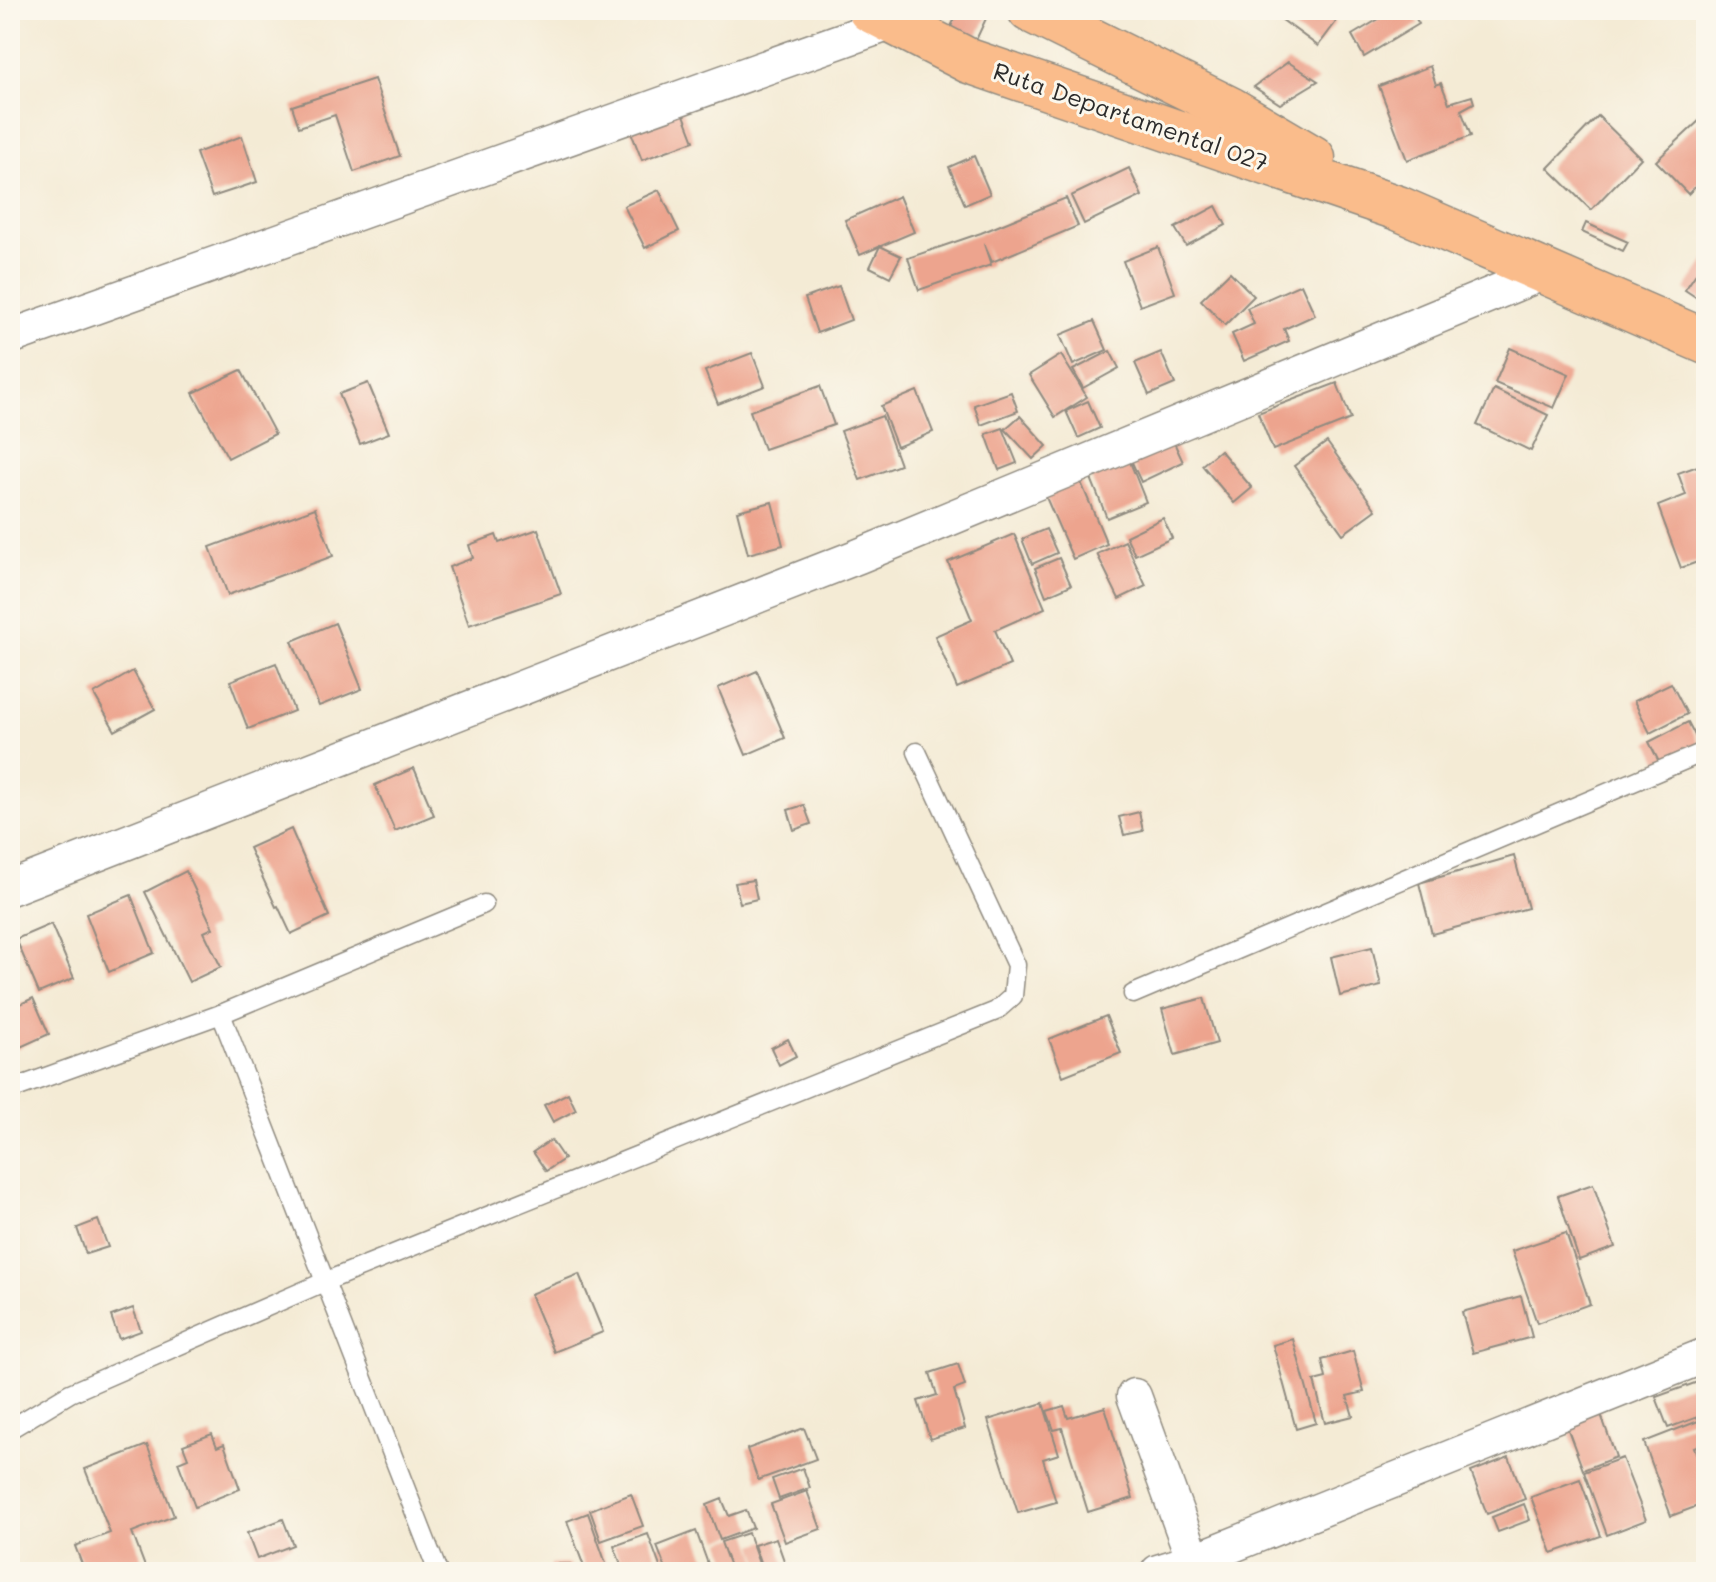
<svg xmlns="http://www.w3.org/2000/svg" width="1716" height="1582" viewBox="0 0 1716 1582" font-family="Mali,sans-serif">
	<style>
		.building { fill: #eda48e }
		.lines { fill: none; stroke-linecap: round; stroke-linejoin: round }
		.lane-casing { stroke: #908b80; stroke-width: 21 }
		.street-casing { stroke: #908b80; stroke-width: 37 }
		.primary-casing { stroke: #908b80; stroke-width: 47 }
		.lane { stroke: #fff; stroke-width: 18 }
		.street { stroke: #fff; stroke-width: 34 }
		.primary { stroke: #fabc8b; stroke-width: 44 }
		.labels { text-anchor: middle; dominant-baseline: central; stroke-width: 6; stroke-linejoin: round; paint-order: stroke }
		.street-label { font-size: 24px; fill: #2b2b2b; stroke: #fbf7ec }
	</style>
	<rect width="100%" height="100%" fill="#fbf7ec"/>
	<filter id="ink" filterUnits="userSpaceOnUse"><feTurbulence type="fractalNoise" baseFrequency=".0125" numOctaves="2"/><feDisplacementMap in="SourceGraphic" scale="16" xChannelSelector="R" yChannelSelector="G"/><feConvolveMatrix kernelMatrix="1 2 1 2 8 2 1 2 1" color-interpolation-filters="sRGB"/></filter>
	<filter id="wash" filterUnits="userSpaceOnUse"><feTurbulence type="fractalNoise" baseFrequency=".006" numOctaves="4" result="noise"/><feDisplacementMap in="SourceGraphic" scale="32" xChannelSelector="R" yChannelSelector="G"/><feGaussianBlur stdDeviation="1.8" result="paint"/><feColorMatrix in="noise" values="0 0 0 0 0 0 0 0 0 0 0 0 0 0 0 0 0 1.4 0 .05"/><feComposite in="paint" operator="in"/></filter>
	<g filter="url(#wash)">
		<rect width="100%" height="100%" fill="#f4ebd5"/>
		<g id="blocks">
			<!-- building -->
			<g class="building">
				<polygon points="959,10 990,10 969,55 943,43"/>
				<polygon points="1288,10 1321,10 1336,22 1318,46 1281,19"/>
				<polygon points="1394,10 1411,10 1419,24 1364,57 1352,35"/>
				<polygon points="1288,62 1318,81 1280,104 1254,87"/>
				<polygon points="1430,66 1436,85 1441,83 1449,103 1472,96 1474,103 1461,110 1471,136 1407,160 1379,86"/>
				<polygon points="374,79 400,156 354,172 335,115 299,127 292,106"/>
				<polygon points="681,107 694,141 642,160 629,127"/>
				<polygon points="1598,116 1641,158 1591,210 1548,168"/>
				<polygon points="1701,119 1706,125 1706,177 1688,194 1656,161"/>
				<polygon points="242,136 257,182 212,197 196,153"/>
				<polygon points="974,156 990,194 965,205 949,167"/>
				<polygon points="1129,168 1142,196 1084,224 1071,196"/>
				<polygon points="659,190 679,231 645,248 624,206"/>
				<polygon points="899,196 914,232 860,255 845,220"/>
				<polygon points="1066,198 1078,226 992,262 984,244 991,265 919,290 908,258 981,233"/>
				<polygon points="1216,206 1226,225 1186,246 1175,228"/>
				<polygon points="1586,223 1628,242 1623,251 1582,232"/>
				<polygon points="880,246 901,256 890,277 870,267"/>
				<polygon points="1158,247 1175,293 1140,306 1123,261"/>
				<polygon points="1706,259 1706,304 1685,290"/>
				<polygon points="1230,272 1254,296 1225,325 1201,300"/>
				<polygon points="1301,284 1315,315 1284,329 1289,341 1244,361 1232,334 1254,324 1247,308"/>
				<polygon points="839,286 851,320 817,333 805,298"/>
				<polygon points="1094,321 1107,350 1073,365 1060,335"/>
				<polygon points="1510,348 1569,374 1554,408 1495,383"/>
				<polygon points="1110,351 1119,368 1083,388 1073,370"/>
				<polygon points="1161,352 1175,384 1149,395 1135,363"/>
				<polygon points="752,353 765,386 718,404 705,371"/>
				<polygon points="1061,355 1087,397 1055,417 1029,375"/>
				<polygon points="241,370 275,434 228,458 193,393"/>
				<polygon points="368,383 389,433 360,444 339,394"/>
				<polygon points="1337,383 1351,419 1273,450 1258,413"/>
				<polygon points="820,386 834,425 764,449 750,411"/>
				<polygon points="1494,389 1548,415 1531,451 1477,425"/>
				<polygon points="917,391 933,432 897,447 881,406"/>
				<polygon points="1011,392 1018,411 981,425 974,405"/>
				<polygon points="1088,401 1100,428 1078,438 1066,411"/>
				<polygon points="882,416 900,465 860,480 841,431"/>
				<polygon points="1020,416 1047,446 1033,459 1005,429"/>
				<polygon points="1003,428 1017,463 999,470 986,434"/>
				<polygon points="1171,436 1183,462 1141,482 1129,456"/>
				<polygon points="1327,442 1376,510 1343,534 1294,466"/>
				<polygon points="1220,450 1252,488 1234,503 1202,465"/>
				<polygon points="1130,462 1146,502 1107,518 1091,478"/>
				<polygon points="1706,463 1706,559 1681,568 1658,506 1686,495 1678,473"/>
				<polygon points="1080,480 1107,544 1073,559 1045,495"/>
				<polygon points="772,502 783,545 748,554 737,511"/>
				<polygon points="315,508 333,556 228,595 210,547"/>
				<polygon points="1163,518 1172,538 1135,555 1126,536"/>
				<polygon points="538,529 561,594 469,625 449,567 473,558 469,545 496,535 499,543"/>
				<polygon points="1046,529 1057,553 1032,564 1022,539"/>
				<polygon points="1014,534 1045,608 995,630 1010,665 957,688 935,636 972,620 948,562"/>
				<polygon points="1125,541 1146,586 1119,599 1097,554"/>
				<polygon points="1059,558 1071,585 1046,596 1035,568"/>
				<polygon points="335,623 362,689 319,706 292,641"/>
				<polygon points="276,663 294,711 248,729 230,681"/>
				<polygon points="133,671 155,709 115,731 94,694"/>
				<polygon points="757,671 785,738 746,755 718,688"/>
				<polygon points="1671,683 1687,714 1650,733 1634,701"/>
				<polygon points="1688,722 1701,747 1661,766 1649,742"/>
				<polygon points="1706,724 1706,751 1695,730"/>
				<polygon points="414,768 434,815 395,831 375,785"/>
				<polygon points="804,805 811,824 794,830 788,810"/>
				<polygon points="1139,812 1143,831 1124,835 1119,817"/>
				<polygon points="291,829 329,916 291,934 278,906 276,907 249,848"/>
				<polygon points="1514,856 1528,908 1432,934 1419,883"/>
				<polygon points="186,871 213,928 204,932 221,967 189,982 145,892"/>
				<polygon points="753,880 757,899 740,903 735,883"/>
				<polygon points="131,895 154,953 109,972 86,914"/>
				<polygon points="51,924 74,978 39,993 16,939"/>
				<polygon points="1372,947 1381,986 1340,996 1331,957"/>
				<polygon points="33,998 49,1034 16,1049 10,1036 10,1009"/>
				<polygon points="1204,998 1217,1043 1175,1055 1162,1009"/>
				<polygon points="1106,1016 1121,1053 1063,1076 1049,1039"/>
				<polygon points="788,1039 796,1056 779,1065 771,1048"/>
				<polygon points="568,1093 576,1110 553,1122 544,1105"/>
				<polygon points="551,1140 564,1159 546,1171 533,1152"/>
				<polygon points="1593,1184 1615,1247 1579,1260 1558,1196"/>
				<polygon points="98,1220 108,1247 86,1254 77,1228"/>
				<polygon points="1566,1233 1590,1304 1537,1323 1512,1251"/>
				<polygon points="579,1274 603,1332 554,1352 530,1294"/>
				<polygon points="1521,1296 1532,1337 1473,1353 1462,1312"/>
				<polygon points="133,1308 141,1331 119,1339 111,1316"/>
				<polygon points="1293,1339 1316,1423 1296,1429 1273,1345"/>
				<polygon points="1353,1351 1364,1392 1347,1396 1353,1416 1325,1423 1314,1381 1326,1378 1322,1360"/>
				<polygon points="958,1364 965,1386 954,1390 965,1428 930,1439 918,1401 937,1395 930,1373"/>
				<polygon points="1706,1379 1706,1414 1668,1428 1656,1397"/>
				<polygon points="1043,1403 1059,1454 1043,1459 1056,1502 1018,1513 988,1420"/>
				<polygon points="1064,1406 1068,1418 1105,1407 1133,1498 1088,1512 1062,1428 1054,1430 1047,1411"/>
				<polygon points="1598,1406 1616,1457 1583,1470 1564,1419"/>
				<polygon points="1706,1418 1706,1443 1694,1447 1706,1481 1706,1503 1671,1516 1644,1442"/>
				<polygon points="804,1428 816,1459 758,1480 747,1449"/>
				<polygon points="212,1434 217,1447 224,1444 240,1489 195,1507 178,1462 188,1458 183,1445"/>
				<polygon points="147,1445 174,1516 132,1532 147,1572 85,1572 75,1546 110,1533 85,1469"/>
				<polygon points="1509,1457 1525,1499 1487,1514 1471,1472"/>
				<polygon points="1622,1458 1646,1520 1607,1535 1584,1472"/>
				<polygon points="803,1468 810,1488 779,1499 772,1479"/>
				<polygon points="1580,1479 1601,1536 1552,1553 1531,1497"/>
				<polygon points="807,1491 821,1529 785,1542 771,1504"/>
				<polygon points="631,1494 643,1526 601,1541 590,1510"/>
				<polygon points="722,1499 729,1516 746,1510 753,1528 720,1540 707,1505"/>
				<polygon points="1524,1504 1530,1520 1498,1532 1492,1517"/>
				<polygon points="588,1513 609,1572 586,1572 567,1521"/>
				<polygon points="283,1519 293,1545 257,1559 247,1533"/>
				<polygon points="696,1531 711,1572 667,1572 657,1546"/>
				<polygon points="748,1533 762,1572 732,1572 721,1542"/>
				<polygon points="648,1534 662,1572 624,1572 614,1546"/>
				<polygon points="776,1538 788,1572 763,1572 754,1545"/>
				<rect x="551" y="1564" width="19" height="8"/>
			</g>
		</g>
	</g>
	<g filter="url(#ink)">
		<use href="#blocks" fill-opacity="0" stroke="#908b80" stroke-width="2"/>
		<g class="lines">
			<!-- lane casing -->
			<g class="lane-casing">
				<g id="lane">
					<polyline points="1133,994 1706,751"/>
					<polyline points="221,1014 438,1572"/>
					<polyline points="10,1090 221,1014 484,904"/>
					<polyline points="10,1429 70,1393 324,1282 996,1011 1013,996 1016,965 917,752"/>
				</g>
			</g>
			<!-- street casing -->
			<g class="street-casing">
				<g id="street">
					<polyline points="10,337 893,22"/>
					<polyline points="10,888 859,556 1545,272"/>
					<polyline points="1134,1396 1198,1572"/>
					<polyline points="1158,1572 1193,1561 1706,1355"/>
				</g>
			</g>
			<!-- primary casing -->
			<g class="primary-casing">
				<g id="primary">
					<polyline points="870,10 969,61 1398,208 1706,342"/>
					<polyline points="1030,10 1230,109 1313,158"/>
				</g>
			</g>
			<!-- lane -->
			<use href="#lane" class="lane"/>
			<!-- street -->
			<use href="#street" class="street"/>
			<!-- primary -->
			<use href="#primary" class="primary"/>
		</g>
	</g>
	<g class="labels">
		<!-- street labels -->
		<g class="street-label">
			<text transform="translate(1131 116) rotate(19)">Ruta Departamental 027</text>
		</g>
	</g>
	<!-- margin -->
	<rect width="1716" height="1582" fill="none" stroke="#fbf7ec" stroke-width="40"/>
</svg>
